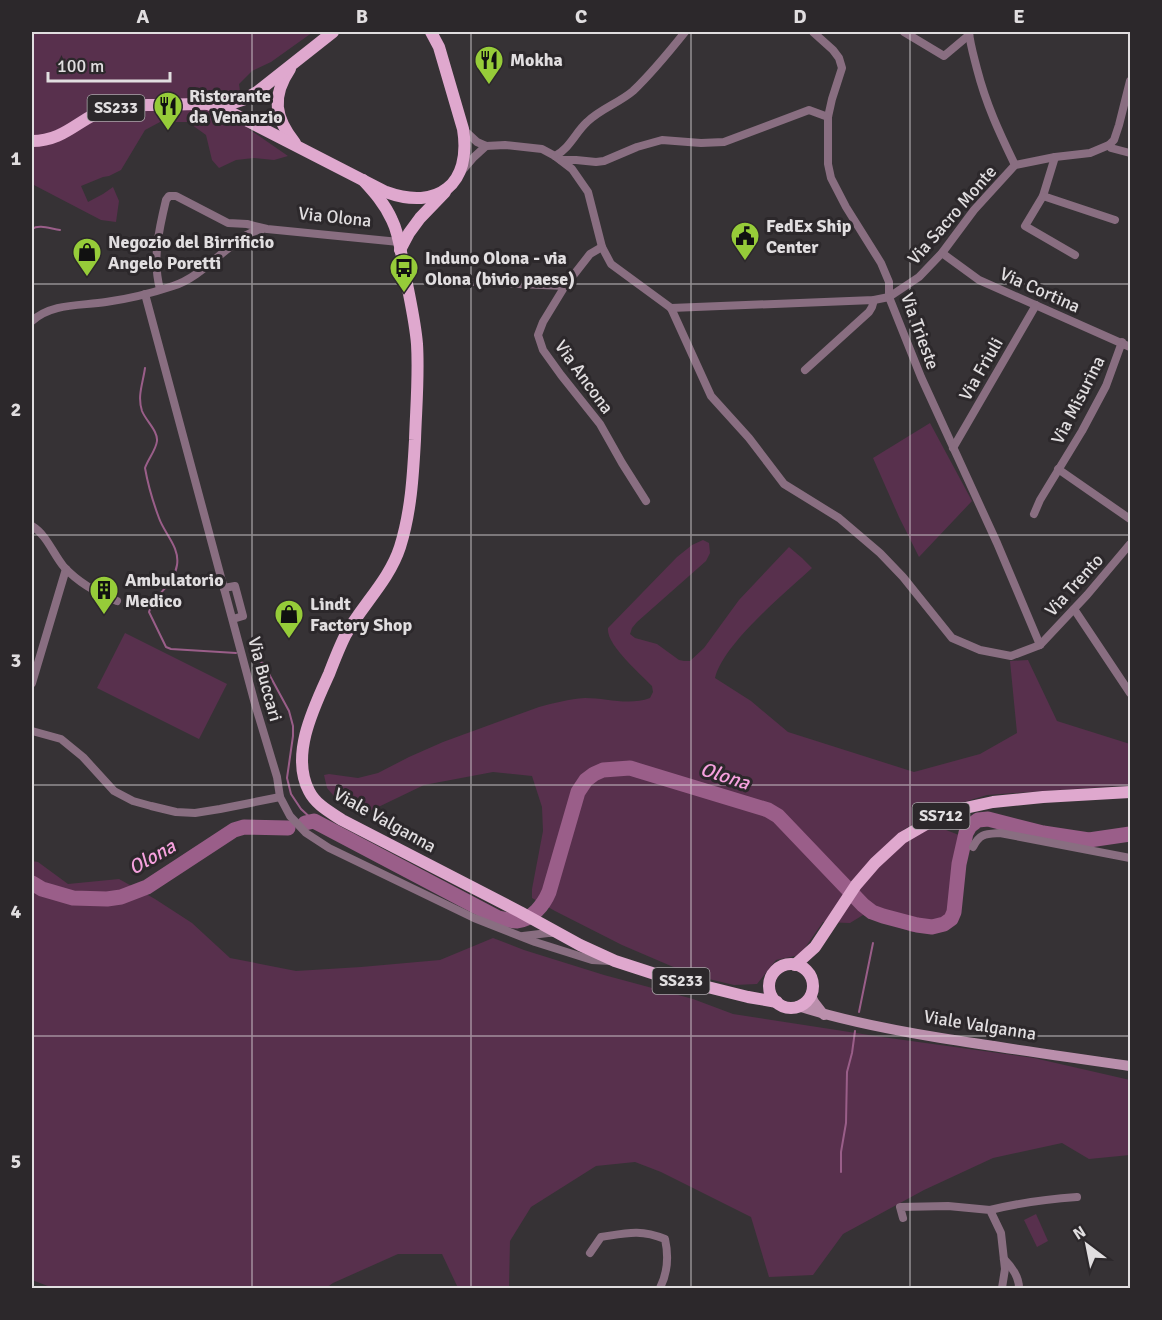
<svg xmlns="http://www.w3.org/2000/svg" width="1162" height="1320" viewBox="0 0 1162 1320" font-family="Signika,sans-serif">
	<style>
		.green { fill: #58304d }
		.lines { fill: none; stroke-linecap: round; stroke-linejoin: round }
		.stream { stroke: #9a5e89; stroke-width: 2 }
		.river { stroke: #9a5e89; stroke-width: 15 }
		.street { stroke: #896e81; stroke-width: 8 }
		.secondary { stroke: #ba8fac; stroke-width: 10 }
		.primary { stroke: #dfa8ce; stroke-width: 12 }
		.grid { fill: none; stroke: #e1dee0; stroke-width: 1.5; stroke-opacity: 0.55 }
		.labels { text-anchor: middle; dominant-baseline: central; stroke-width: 6; stroke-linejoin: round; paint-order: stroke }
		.shield { fill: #2c282b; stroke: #aba7aa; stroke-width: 1.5 }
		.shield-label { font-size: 16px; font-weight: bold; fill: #e1dee0 }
		.poi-label { font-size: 18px; font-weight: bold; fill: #e1dee0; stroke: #2c282b; text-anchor: start }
		.street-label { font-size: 18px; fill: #e1dee0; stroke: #2c282b }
		.water-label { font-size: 20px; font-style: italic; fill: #f6a1de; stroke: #2c282b }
		.neatline { fill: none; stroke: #e1dee0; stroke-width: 2 }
		.grid-label { font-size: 20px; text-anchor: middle; font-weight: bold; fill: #e1dee0 }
	</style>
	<rect width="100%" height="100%" fill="#363235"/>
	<!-- green -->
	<g class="green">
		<polygon points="32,32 313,32 271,62 252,71 239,84 240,91 233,118 288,156 274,160 254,158 236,160 219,168 212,160 206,135 188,122 160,122 145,130 121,170 109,176 103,177 81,186 88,202 103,194 113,187 119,201 116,222 101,220 32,184"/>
		<polygon points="930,423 972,501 919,557 899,517 873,458"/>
		<path d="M703,540L709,543L710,553L706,561L637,622L632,628L630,634L635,638L657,644L679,660L684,661H690L704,648L739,600L789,547L802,558L812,568C785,593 723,644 715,678L751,701L788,732L914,772L980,754L1017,733L1010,661L1028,660L1057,721L1130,744V785L987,795L937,810L903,830H946L972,840L966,861L960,904L946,931L912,932L863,915L850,923L823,922L800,955L776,960L757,984L734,985L692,975L622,945L555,911L532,898V889L543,831L542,807L532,776L493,772L424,785L370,811L349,808L339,802L327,788L324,775L329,774L358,778L378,773L409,757L443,742L539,707C554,703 569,699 585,698C606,698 629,706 650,698L653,692L652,686C641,674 606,645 608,628L677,557L692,545Z"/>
		<polygon points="125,633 227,684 199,739 97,688"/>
		<polygon points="32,861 38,862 68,884 119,879 155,899 192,923 230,958 296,971 361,967 440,960 493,938 524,950 604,975 693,999 733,1014 882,1037 1034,1058 1130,1080 1130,1155 1089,1159 1062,1143 993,1158 924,1190 843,1234 813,1275 769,1277 751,1217 661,1172 635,1162 596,1166 531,1207 510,1241 509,1288 458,1288 442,1254 398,1254 333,1283 326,1288 53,1288 32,1280"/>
		<polygon points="1036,1214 1048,1241 1037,1247 1024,1220"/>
	</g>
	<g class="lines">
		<!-- stream -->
		<g class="stream">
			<path d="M32,229C39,224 51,229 60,230"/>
			<path d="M145,368C143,383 137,396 142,411C146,421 158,431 157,441C156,450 148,459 145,468C148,485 153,502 159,518C164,533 180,547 177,565C174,586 153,595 149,612L166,647L171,649L236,653"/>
			<polyline points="256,659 263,663 289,711 293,726 293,736 287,778 291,794 301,809 314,821"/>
			<polyline points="859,1012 873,943"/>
			<polyline points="841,1172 841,1152 846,1123 847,1072 852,1053 855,1031"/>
		</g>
		<!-- river -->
		<g class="river">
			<path d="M305,823L314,821L498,918C504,919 510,921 517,921C532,920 544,904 549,892L578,792L586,780L594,774L603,770L630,768L768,810L778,816L863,905L872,912L883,916L917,925L932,927L944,924L951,919L954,912L959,864L966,833L970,826L978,820L988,819L1043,833L1089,840L1130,834"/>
			<polyline points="32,883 42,889 73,898 107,899 121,897 147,887 234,830 244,827 288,828"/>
		</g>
		<!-- street -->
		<g class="street">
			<polyline points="813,32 833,50 839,58 842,68 832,99 828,117 828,164 831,178 846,207 881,263 889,282 889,297 921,377 997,543 1040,645"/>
			<polyline points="904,32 944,56 969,35"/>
			<path d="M969,32C970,44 974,57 977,69C986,104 999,132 1015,165"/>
			<polyline points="464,130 477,142 486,146 505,145 542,149 555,156 572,169 588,192 602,247 611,264 671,308 711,396 749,438 784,484 839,518 880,553 903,577 952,638 980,650 1011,656 1040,645 1087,595 1130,544"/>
			<polyline points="1109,145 1111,148 1130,153"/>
			<path d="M555,156C570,148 575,133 587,122C600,109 619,103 633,91C652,73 669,52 685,32"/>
			<polyline points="1055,157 1043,196 1025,226 1075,255"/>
			<polyline points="561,160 576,160 596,162 604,161 637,147 662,140 701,143 724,142 809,110 828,117"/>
			<polyline points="462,171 474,157 486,146"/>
			<polyline points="1043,196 1115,220"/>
			<polyline points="602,247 590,254 565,286 543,322 538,335 543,350 561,375 600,424 622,463 646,501"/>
			<polyline points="942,253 979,280 1130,347"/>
			<polyline points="474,282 565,286"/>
			<path d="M160,289C152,260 159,229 166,200L169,196H176L228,223L247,224L267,229L399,242"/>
			<polyline points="145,294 255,704 277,777 280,797 290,816 306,833 329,848 474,918 535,942 592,960 610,961"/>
			<polyline points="671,308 874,300 889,297 919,277 942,253 974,210 1015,165 1055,157 1090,153 1109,145 1114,140 1119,125 1130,81"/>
			<path d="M32,321C52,303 80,306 106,302C128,299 152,293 173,286C195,279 212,261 230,247C239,240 249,231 261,230"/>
			<polyline points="805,370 869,312 872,307 874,300"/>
			<polyline points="953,448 1036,305"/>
			<polyline points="1058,469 1130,519"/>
			<polyline points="1034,514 1040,500 1082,431 1106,386 1122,342"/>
			<path d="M32,526C47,535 53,554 64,567C78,582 99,594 117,601"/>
			<polyline points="224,588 235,586 243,616 233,619"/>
			<polyline points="1074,609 1130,693"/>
			<polyline points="32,683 66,569"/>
			<polyline points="32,731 61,739 83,757 114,791 133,801 151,806 176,812 195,813 220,809 280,797"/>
			<path d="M973,847C980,833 986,834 1000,833L1130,858"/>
			<polyline points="523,936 548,933 556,933"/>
			<path d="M990,1210C1019,1203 1047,1199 1077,1197"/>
			<polyline points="903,1218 900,1207 948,1206 990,1210 1001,1233 1005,1269 1002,1288"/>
			<path d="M590,1253L601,1237C627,1233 640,1229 665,1239C669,1257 668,1272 660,1288"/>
			<path d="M1004,1259C1012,1267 1019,1277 1019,1288"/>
		</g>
		<!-- secondary -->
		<g class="secondary">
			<polyline points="811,996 814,1002 824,1015"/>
			<path d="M798,1006C844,1021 892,1030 941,1038C1004,1048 1067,1057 1130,1066"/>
		</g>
		<!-- primary -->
		<g class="primary">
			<path d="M290,69C271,97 275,118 295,143"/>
			<path d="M208,104L228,111L386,192C438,211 472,184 463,129L439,47L431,32"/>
			<path d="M32,141C65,141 79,118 107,109C125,104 144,105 163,105C186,104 209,104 233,103L245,99L257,92L333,32"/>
			<path d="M363,180C374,192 385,204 392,220C400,236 401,255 405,273C409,296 415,320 417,344C419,376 416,408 415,440C413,476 411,512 400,547C389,581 361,606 345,636C339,648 334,661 329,674C314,707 290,755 309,791C316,805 330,812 342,820L520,912L580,945L615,961L655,974L748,997L777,1002"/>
			<polyline points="400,250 409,233 420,218 445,192"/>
			<circle cx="791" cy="986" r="22"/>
			<polyline points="795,965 815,947 856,885 875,863 902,838 933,820 956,810 993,802 1043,797 1130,792"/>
		</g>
	</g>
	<!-- grid -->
	<path class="grid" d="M252,32V1288M471,32V1288M691,32V1288M910,32V1288M32,284H1130M32,535H1130M32,785H1130M32,1036H1130"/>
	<!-- icons -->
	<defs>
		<g id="restaurant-pin" transform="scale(1.5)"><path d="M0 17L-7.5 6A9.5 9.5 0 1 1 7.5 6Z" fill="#96cc39" stroke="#2c282b"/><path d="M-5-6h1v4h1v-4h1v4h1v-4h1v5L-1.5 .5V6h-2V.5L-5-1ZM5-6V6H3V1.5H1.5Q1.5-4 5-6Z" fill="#111"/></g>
		<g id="civic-pin" transform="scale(1.5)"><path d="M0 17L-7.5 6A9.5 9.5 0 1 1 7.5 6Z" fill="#96cc39" stroke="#2c282b"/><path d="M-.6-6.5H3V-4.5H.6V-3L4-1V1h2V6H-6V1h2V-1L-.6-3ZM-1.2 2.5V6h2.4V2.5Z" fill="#111"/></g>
		<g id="shop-pin" transform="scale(1.5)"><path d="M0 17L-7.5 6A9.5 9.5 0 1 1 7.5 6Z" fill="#96cc39" stroke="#2c282b"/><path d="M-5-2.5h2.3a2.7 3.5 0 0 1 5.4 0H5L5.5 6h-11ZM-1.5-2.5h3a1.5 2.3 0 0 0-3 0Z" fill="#111"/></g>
		<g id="bus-pin" transform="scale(1.5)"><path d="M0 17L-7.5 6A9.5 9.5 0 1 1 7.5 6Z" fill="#96cc39" stroke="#2c282b"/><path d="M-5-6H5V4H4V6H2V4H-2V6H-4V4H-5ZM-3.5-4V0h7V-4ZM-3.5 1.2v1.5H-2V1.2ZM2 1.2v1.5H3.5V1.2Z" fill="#111"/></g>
		<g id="building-pin" transform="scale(1.5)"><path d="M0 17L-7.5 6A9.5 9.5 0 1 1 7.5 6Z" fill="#96cc39" stroke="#2c282b"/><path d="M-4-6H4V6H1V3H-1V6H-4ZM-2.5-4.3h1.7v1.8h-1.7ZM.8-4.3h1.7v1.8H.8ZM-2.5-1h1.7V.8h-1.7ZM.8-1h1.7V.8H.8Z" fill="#111"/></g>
	</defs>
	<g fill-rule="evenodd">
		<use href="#restaurant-pin" x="489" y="60"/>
		<use href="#restaurant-pin" x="168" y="106"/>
		<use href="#civic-pin" x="745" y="236"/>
		<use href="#shop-pin" x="87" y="252"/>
		<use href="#bus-pin" x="404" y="268"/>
		<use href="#building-pin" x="104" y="590"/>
		<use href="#shop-pin" x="289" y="614"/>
	</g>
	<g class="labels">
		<!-- shield labels -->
		<g class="shield">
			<rect x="87.5" y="95" width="57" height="26" rx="4.5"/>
			<rect x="912.5" y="803" width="57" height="26" rx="4.5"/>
			<rect x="652.5" y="968" width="57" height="26" rx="4.5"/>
		</g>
		<g class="shield-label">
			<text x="116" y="108">SS233</text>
			<text x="941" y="816">SS712</text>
			<text x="681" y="981">SS233</text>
		</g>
		<!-- poi labels -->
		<g class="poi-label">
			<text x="510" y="60">Mokha</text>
			<text x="189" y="96">Ristorante<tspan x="189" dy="21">da Venanzio</tspan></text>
			<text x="766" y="226">FedEx Ship<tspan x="766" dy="21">Center</tspan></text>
			<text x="108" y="242">Negozio del Birrificio<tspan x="108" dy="21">Angelo Poretti</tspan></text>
			<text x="425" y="258">Induno Olona - via<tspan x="425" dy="21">Olona (bivio paese)</tspan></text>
			<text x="125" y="580">Ambulatorio<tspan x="125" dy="21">Medico</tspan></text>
			<text x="310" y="604">Lindt<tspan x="310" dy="21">Factory Shop</tspan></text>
		</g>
		<!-- street labels -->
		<g class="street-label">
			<text transform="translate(952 215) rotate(-49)">Via Sacro Monte</text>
			<text transform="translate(335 217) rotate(6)">Via Olona</text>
			<text transform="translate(1040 290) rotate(24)">Via Cortina</text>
			<text transform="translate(920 331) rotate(70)">Via Trieste</text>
			<text transform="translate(981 369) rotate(-60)">Via Friuli</text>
			<text transform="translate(584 377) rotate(54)">Via Ancona</text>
			<text transform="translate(1078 400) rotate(-63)">Via Misurina</text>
			<text transform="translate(1074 585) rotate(-48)">Via Trento</text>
			<text transform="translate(265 679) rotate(75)">Via Buccari</text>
			<text transform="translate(385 820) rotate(29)">Viale Valganna</text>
			<text transform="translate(980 1025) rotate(9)">Viale Valganna</text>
		</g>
		<!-- water labels -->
		<g class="water-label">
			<text transform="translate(725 776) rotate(18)">Olona</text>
			<text transform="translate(152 857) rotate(-30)">Olona</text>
		</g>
	</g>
	<!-- border -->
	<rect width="1162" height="1320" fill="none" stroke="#2c282b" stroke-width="66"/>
	<!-- north arrow -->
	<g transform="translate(1087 1245) rotate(328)" stroke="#2c282b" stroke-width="4.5" paint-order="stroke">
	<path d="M0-4.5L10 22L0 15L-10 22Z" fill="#e1dee0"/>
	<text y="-9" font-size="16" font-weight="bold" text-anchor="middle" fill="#e1dee0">N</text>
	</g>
	<!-- scale -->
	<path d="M48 72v9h122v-9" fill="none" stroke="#e1dee0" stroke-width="3"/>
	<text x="57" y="72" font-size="18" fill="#e1dee0" stroke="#2c282b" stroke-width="4.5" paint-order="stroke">100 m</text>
	<rect x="33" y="33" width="1096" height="1254" class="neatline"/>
	<g class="grid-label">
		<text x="143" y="23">A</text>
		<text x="362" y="23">B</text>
		<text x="581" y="23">C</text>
		<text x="800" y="23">D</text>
		<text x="1019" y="23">E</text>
		<text x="16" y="165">1</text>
		<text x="16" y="416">2</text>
		<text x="16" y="667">3</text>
		<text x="16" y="918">4</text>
		<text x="16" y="1168">5</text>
	</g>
</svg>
